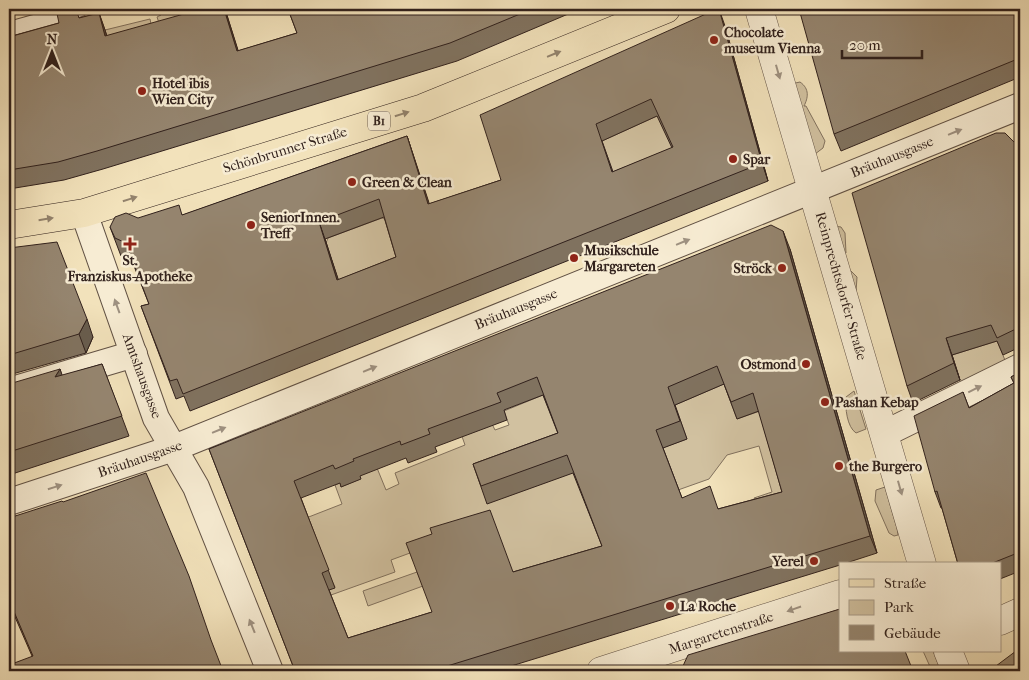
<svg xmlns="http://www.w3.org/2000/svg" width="1029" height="680" viewBox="0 0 1029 680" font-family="'IM FELL French Canon',serif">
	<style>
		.green { fill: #d1c1a0; stroke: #81715e }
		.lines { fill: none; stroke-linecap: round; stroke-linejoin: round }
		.service-casing { stroke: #615144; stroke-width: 16 }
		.minor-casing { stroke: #615144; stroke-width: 28 }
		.tertiary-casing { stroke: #615144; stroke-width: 29 }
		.primary-casing { stroke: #31211c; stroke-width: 29 }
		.service { stroke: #f7ecd3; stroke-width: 14 }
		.minor { stroke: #f7ecd3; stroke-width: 26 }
		.tertiary { stroke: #f7ecd3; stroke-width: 28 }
		.primary { stroke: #f2e2bb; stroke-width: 28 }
		.wall { fill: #80725f; stroke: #31211c; fill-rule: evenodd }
		.shaded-wall { fill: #685d4e; stroke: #31211c }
		.building { fill: #95856f; stroke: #31211c; fill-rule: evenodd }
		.oneway { fill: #92826c }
		.oneway2 { fill: #9e9181 }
		.poi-dot { fill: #8f2418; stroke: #f7ecd3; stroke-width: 2 }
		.labels { text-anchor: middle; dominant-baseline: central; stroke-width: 5; stroke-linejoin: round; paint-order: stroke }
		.shield { fill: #f7ecd3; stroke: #6c5e53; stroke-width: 1 }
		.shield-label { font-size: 12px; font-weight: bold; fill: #31211c }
		.poi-label { font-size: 14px; font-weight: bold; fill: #31211c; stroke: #f7ecd3; text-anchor: start }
		.street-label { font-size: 14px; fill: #31211c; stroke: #f7ecd3 }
	</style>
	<rect width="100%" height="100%" fill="#f2e2bb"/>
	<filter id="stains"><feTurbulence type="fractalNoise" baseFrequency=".004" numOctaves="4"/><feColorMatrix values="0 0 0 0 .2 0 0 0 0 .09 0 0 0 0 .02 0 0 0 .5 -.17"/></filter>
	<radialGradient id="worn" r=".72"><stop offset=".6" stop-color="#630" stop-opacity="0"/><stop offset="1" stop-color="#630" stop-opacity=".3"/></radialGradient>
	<!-- green -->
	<g class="green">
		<polygon points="159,9 192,9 194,17 160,26 157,17 161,15"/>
		<polygon points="150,19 152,29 111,53 105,30"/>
		<path d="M800,82C810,89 808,98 804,106H806L825,141L823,148L811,157L791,84Z"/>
		<polygon points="657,116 702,133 619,189 602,141"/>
		<polygon points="382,218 387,220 401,271 343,294 326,243 328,238"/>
		<polygon points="827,225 841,227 845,233 846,253 845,254 849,270 850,270 857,277 856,292 847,295"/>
		<polygon points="997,341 1007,365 962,387 952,355"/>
		<polygon points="724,384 737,419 760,411 794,527 764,533 754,498 772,492 759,446 727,455 709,479 678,490 602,547 548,582 438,552 413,561 410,553 391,560 395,572 331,595 329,590 335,587 301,520 342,504 335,485 340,483 341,487 360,479 359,475 377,468 386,490 399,484 395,473 465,445 459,428 491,422 495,430 509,425 504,411 543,395 573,473 662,448 687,439 675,405"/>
		<path d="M854,391L866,429L856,433C847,427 845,408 846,397Z"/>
		<polygon points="885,487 897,528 898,535 894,536 889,533 875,501 876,490"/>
		<polygon points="417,572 423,586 368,606 363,591"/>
		<polygon points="923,651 933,651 941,671 932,671"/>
	</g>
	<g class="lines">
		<!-- service casing -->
		<g class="service-casing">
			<polyline id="service" points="9,29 81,9"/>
		</g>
		<!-- minor casing -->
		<g class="minor-casing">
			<g id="minor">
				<polyline points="84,213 156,418 196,487 270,671"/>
				<polyline points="9,391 134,354"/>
				<polyline points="884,434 1020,367"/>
				<polyline points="9,502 174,448 1020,106"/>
			</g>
		</g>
		<!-- tertiary casing -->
		<g class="tertiary-casing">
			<g id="tertiary">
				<polyline points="759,9 922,564"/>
				<polyline points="1000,621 1020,612"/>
				<polyline points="948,651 956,671"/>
				<polyline points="601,671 840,594"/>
			</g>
		</g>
		<!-- primary casing -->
		<g class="primary-casing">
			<polyline id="primary" points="9,225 84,213 423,108 666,9"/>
		</g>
		<!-- service -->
		<use href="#service" class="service"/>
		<!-- minor -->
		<use href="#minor" class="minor"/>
		<!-- tertiary -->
		<use href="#tertiary" class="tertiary"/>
		<!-- primary -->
		<use href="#primary" class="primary"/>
	</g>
	<!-- wall -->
	<g class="wall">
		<polygon points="225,9 238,51 297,33 288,9 580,9 457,61 103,169 64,180 9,189 9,37 99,13 107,36"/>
		<polygon points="1020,9 1020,77 841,151 834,134"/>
		<path d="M725,26L768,181L190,411L184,396L176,399L141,306L149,304L132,261L121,256L110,227L183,215L407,136L429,204L501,180ZM657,116L672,148L613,172L602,141ZM384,217L396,257L338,280L325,239Z"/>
		<polygon points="1020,148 1020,347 1003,355 997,341 952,355 960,380 913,403 907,386"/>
		<polygon points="9,248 93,337 86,353 9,375"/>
		<path d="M790,249L877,553L843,564H840V565L495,671H295L209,449ZM724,384L737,419L759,411L782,492L718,509L682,498L663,448L687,439L675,405ZM543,395L558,433L473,464L487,504L573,473L602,546L513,572L432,612L348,638L329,590L335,588L301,498L340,483L341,487L361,479L360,476L406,458L408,463L437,452L435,447L507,420L504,410Z"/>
		<polygon points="102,364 129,436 9,475 9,401 13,400 60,369 62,376"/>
		<polygon points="1020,372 1020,571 1000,579 1000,564 958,564 942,508 941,508 935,492 963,392 969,408 1014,383 1011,377"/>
		<polygon points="9,518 213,646 32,656 12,610 9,611"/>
	</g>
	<!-- shaded-wall -->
	<g class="shaded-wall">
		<polygon points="224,9 225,9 244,69 237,51"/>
		<polygon points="719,9 725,26 768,181 762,163"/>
		<polygon points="99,13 105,30 111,54 105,36"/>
		<polygon points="407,136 413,154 435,221 428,204"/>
		<polygon points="319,222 325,239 344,297 337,280"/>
		<polygon points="783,231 790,249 877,553 870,536"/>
		<polygon points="87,319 93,337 86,353 79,334"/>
		<polygon points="946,338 952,355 960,380 954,363"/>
		<polygon points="60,369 67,389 55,377"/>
	</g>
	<!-- building -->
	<g class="building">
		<polygon points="56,9 76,9 79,18 99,13 105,36 191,12 190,9 224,9 237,51 297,33 288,9 532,9 450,43 97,151 58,162 9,170 9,37 59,23"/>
		<path d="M717,9H719L762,163L183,394L177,379L170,381L141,306L149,304L126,243L115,238L110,227L115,217L126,213L138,218L179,205L182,215L407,136L428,204L501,180L480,115ZM651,99L673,147L612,172L596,124ZM379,199L396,257L337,280L319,222Z"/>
		<polygon points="799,9 1020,9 1020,58 834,134"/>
		<polygon points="996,133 1005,133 1020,148 1020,327 997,338 991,325 946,338 954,363 907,386 852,193"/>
		<path d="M771,225L783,231L870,536L431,671H295L209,449ZM717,366L731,402L753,393L782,492L718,509L710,486L682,498L656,430L680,421L668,387ZM537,377L558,433L473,464L481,486L567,455L602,546L513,572L490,510L430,528L432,534L406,543L432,612L348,638L322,573L329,570L294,481L333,465L335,469L354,461L353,459L400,441L401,445L430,434L428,429L501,402L497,393Z"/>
		<polygon points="57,242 87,319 79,334 9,355 9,248"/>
		<polygon points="102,364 122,416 9,452 9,401 13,400 9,384 60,369 55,377"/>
		<polygon points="1020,372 1020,552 990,564 958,564 937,491 935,492 914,416 963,392 969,408 1014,383 1011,377"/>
		<polygon points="146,473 189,576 211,640 223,671 9,671 9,665 33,656 9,600 9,518 62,501 63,502"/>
		<polygon points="840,609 840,651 905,651 913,671 685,671 683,666 688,655"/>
		<polygon points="1020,648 1020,671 993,671 992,669"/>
	</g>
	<!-- one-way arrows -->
	<defs><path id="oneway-solid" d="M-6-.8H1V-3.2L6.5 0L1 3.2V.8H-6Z" transform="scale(1.25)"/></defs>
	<g class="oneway">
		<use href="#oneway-solid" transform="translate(554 54) rotate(-22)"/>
		<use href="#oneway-solid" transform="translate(402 114) rotate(-17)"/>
		<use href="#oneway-solid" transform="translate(130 199) rotate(-17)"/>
		<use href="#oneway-solid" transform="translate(46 219) rotate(-9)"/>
	</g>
	<g class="oneway2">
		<use href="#oneway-solid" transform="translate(778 72) rotate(74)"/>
		<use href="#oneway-solid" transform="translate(955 132) rotate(-22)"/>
		<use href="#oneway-solid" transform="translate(683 242) rotate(-22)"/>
		<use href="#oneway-solid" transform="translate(117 306) rotate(-110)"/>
		<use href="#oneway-solid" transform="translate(370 369) rotate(-22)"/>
		<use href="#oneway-solid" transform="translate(975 389) rotate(-26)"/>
		<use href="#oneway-solid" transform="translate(219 430) rotate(-22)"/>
		<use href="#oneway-solid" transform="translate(55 487) rotate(-18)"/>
		<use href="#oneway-solid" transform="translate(900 488) rotate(74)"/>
		<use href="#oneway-solid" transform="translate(794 609) rotate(161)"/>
		<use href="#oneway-solid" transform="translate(252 626) rotate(-112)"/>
	</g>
	<!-- markers -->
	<g class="poi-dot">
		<circle cx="714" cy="40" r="5"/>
		<circle cx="142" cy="91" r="5"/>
		<circle cx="733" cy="159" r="5"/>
		<circle cx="352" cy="182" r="5"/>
		<circle cx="251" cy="225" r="5"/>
		<path d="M127.5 236.5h5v5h5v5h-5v5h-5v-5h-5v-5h5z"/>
		<circle cx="574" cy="258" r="5"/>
		<circle cx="782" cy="268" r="5"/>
		<circle cx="806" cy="364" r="5"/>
		<circle cx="825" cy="402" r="5"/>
		<circle cx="839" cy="466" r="5"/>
		<circle cx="814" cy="561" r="5"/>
		<circle cx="670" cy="606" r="5"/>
	</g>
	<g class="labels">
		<!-- shield labels -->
		<rect class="shield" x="368" y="111.5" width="22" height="19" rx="4"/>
		<g class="shield-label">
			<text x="379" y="121">B1</text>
		</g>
		<!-- poi labels -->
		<g class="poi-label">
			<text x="724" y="32">Chocolate<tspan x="724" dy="16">museum Vienna</tspan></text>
			<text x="152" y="83">Hotel ibis<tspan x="152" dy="16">Wien City</tspan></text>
			<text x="743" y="159">Spar</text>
			<text x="362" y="182">Green &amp; Clean</text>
			<text x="261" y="217">SeniorInnen.<tspan x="261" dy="16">Treff</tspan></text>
			<text x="584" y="250">Musikschule<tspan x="584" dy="16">Margareten</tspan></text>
			<text x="130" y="260" text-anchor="middle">St.<tspan x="130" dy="16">Franziskus-Apotheke</tspan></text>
			<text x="772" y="268" text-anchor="end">Ströck</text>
			<text x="796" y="364" text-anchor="end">Ostmond</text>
			<text x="835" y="402">Pashan Kebap</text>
			<text x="849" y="466">the Burgero</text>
			<text x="804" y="561" text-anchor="end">Yerel</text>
			<text x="680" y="606">La Roche</text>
		</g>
		<!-- street labels -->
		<g class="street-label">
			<text transform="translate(285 150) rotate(-17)">Schönbrunner Straße</text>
			<text transform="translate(892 157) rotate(-22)">Bräuhausgasse</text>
			<text transform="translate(841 286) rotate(74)">Reinprechtsdorfer Straße</text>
			<text transform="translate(516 309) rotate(-22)">Bräuhausgasse</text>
			<text transform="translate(142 376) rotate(70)">Amtshausgasse</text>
			<text transform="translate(140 459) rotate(-19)">Bräuhausgasse</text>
			<text transform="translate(721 633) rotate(-18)">Margaretenstraße</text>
		</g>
	</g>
	<!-- margin -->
	<rect width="1029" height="680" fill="none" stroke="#f2e2bb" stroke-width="30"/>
	<rect x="10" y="10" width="1009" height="660" fill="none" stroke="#31211c" stroke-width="2.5"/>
	<rect x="15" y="15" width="999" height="650" fill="none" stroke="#31211c"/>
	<!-- legend -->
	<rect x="839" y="562" width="162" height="90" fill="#f7ecd3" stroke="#a89b8a"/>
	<rect x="849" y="579" width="25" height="8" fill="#f2e2bb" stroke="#a89b8a"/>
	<text x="884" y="588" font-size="15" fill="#31211c">Straße</text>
	<rect x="849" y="600" width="25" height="15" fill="#d1c1a0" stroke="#a89b8a"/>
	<text x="884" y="612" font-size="15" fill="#31211c">Park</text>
	<rect x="849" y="625" width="25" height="15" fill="#95856f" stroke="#a89b8a"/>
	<text x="884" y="638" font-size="15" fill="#31211c">Gebäude</text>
	<!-- north arrow -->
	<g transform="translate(52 52)" stroke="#f7ecd3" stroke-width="4" paint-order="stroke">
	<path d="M0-4L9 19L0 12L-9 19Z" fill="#31211c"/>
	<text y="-8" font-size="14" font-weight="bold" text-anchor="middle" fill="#31211c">N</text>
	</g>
	<!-- scale -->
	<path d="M842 50v8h80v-8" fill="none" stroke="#31211c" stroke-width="2.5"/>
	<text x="849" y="50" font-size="15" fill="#31211c" stroke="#f7ecd3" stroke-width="4" paint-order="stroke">20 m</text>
	<rect width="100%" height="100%" filter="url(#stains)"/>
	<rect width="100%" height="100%" fill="url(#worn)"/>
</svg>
